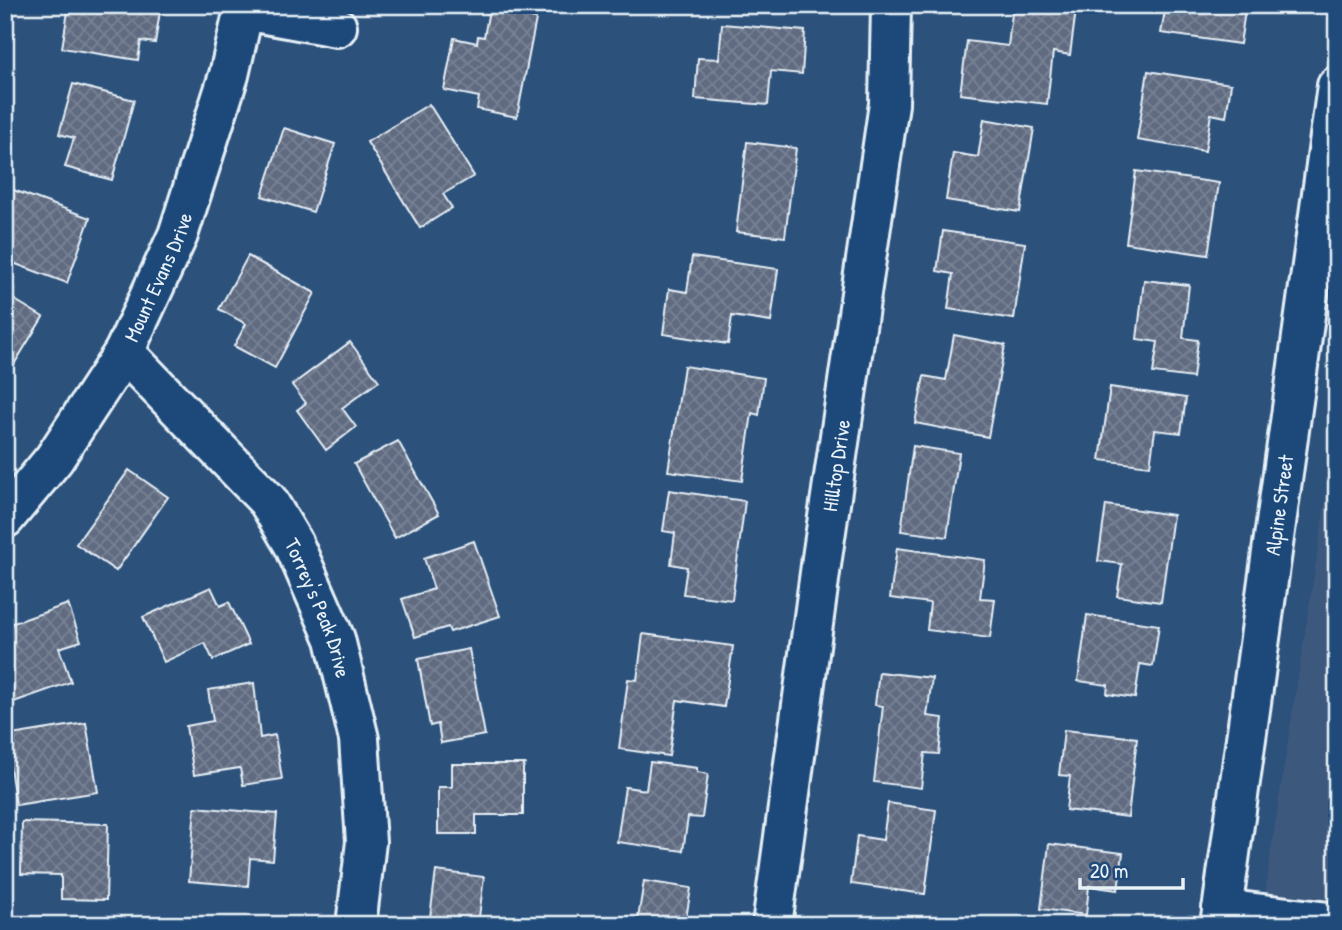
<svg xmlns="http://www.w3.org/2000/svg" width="1342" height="930" viewBox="0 0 1342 930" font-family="'Patrick Hand',sans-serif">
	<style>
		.built { fill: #3c597d }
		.building { fill: url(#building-cross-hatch); stroke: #e8f1f8; stroke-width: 2 }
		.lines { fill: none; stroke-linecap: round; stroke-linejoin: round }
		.minor-casing { stroke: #e8f1f8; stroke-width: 44 }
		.minor { stroke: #1f4a7a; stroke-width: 38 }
		.labels { text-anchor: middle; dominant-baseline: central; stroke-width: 6; stroke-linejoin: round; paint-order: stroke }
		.street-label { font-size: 21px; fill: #e8f1f8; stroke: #1f4a7a }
	</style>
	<defs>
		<pattern id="building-cross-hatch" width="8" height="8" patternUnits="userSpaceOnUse" patternTransform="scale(1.75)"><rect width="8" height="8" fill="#606b81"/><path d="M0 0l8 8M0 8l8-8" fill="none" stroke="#778194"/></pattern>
	</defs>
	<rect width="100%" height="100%" fill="#2c517b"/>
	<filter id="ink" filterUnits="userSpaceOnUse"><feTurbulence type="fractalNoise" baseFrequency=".0143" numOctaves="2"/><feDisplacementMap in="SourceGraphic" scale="14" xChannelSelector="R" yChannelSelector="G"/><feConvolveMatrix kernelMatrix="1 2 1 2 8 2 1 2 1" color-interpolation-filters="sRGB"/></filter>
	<g filter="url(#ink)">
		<!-- built -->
		<polygon class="built" points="1337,427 1337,925 1261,925 1271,850"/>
		<!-- building -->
		<g class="building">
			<polygon points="69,5 161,5 155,43 141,41 138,60 62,48"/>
			<polygon points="757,5 806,5 806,8 758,13"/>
			<polygon points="1013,5 1039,5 1076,10 1070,55 1053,52 1047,104 960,94 967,41 1008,46"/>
			<polygon points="1166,5 1215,5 1245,11 1240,44 1161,33"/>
			<polygon points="489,10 536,19 517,117 477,109 479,97 444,90 454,38 477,43 478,36 484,37"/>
			<polygon points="722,24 805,31 802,74 771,71 768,105 695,99 698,58 719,59"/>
			<polygon points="1148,71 1231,84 1226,117 1211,114 1205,151 1137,140"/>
			<polygon points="73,84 134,100 112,180 65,167 74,138 59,134"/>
			<polygon points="429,104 474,176 443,194 452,208 420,228 367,142"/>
			<polygon points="984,119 1034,128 1020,212 946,200 953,153 978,157"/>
			<polygon points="284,128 335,144 313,212 262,196"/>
			<polygon points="747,142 796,148 785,237 736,232"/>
			<polygon points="1136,171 1219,183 1208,255 1126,243"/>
			<polygon points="8,188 90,218 67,283 5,260 5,195"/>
			<polygon points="943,231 1025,243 1014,319 948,309 953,274 937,271"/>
			<polygon points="248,256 315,293 275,368 234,346 246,324 219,309"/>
			<polygon points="692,257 778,269 771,322 732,316 728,344 663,334 669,289 687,292"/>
			<polygon points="1144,280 1189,285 1183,338 1198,340 1193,378 1153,373 1158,342 1137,339"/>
			<polygon points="10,297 43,317 8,374 5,372 5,305"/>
			<polygon points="954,335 1005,345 988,437 915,423 924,376 946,380"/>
			<polygon points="350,342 379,381 342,408 356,427 326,450 297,410 306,403 292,385"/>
			<polygon points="684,366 764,378 759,415 752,413 742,481 668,471"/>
			<polygon points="1110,387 1186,398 1181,433 1155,430 1150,466 1100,460"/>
			<polygon points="398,441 439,514 395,538 354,464"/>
			<polygon points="913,446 959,453 947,537 901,531"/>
			<polygon points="129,470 168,497 116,571 76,544"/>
			<polygon points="669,490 745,501 732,600 683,594 687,567 671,564 675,533 663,531"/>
			<polygon points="1106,505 1173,515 1161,602 1117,596 1122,564 1098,561"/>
			<polygon points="474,541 500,616 450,632 448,627 415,637 402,599 434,589 424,558"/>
			<polygon points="897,548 985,560 980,598 995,599 990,638 927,630 930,603 890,598"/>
			<polygon points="211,587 220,606 229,602 249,644 213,660 205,643 164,662 143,617"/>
			<polygon points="68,604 81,641 59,648 71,682 5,705 5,664 10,663 5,648 5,626"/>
			<polygon points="1087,615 1159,625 1153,666 1140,664 1135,698 1107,694 1108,685 1078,681"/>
			<polygon points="643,634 733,646 724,707 677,700 669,756 619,749 628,679 637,680"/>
			<polygon points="469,649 485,735 441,743 438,724 430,726 418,659"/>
			<polygon points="879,672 932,678 927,716 943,718 939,754 925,753 921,788 874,782 883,706 875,705"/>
			<polygon points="254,683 260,738 275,735 282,779 243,785 240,768 194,775 186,726 213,721 208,690"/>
			<polygon points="86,723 98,792 16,805 5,736"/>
			<polygon points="1064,730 1137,738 1128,817 1066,810 1070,776 1059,775"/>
			<polygon points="650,762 697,768 697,772 708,774 702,818 688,817 683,851 617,842 625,787 646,790"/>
			<polygon points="452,764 525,764 523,768 523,815 476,815 476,834 438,834 438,787 452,787"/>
			<polygon points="888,803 936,810 925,894 851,884 857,836 883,840"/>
			<polygon points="195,807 277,814 273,860 250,858 248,886 189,881"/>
			<polygon points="22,822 108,824 106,900 61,899 61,875 21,874"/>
			<polygon points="1049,844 1123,853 1118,890 1089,886 1086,915 1041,909"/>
			<polygon points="436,871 484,877 478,925 429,925"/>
			<polygon points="644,881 691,888 685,925 637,925"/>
			<polygon points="846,918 882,923 882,925 845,925"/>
		</g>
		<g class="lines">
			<!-- minor casing -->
			<g class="minor-casing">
				<g id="minor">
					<polyline points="244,10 337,27"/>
					<path id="s1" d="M124,352L268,501L294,545L335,639L359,739L366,842L356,925"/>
					<path id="s2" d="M5,518L54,459L124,352L178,235L229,75L245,5"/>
					<polyline points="1222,909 1337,923"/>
					<path id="s3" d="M772,925L822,558L889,104L891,5"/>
					<path id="s4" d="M1220,925L1337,86"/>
				</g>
			</g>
			<!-- minor -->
			<use href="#minor" class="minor"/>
		</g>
	</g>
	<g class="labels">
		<!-- street labels -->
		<g class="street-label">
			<text stroke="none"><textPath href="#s2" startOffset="287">Mount Evans Drive</textPath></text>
			<text stroke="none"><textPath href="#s3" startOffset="464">Hilltop Drive</textPath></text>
			<text stroke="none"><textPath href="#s4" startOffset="424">Alpine Street</textPath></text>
			<text stroke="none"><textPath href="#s1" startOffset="326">Torrey's Peak Drive</textPath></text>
		</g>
	</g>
	<!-- margin -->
	<rect width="1342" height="930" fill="none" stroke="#1f4a7a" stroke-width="28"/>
	<rect x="14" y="14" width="1314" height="902" fill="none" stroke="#e8f1f8" stroke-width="2.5" filter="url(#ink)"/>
	<!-- scale -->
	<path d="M1080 878v10h103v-10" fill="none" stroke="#e8f1f8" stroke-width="3.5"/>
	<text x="1090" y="878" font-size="21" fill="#e8f1f8" stroke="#1f4a7a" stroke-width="5" paint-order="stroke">20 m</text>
</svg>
